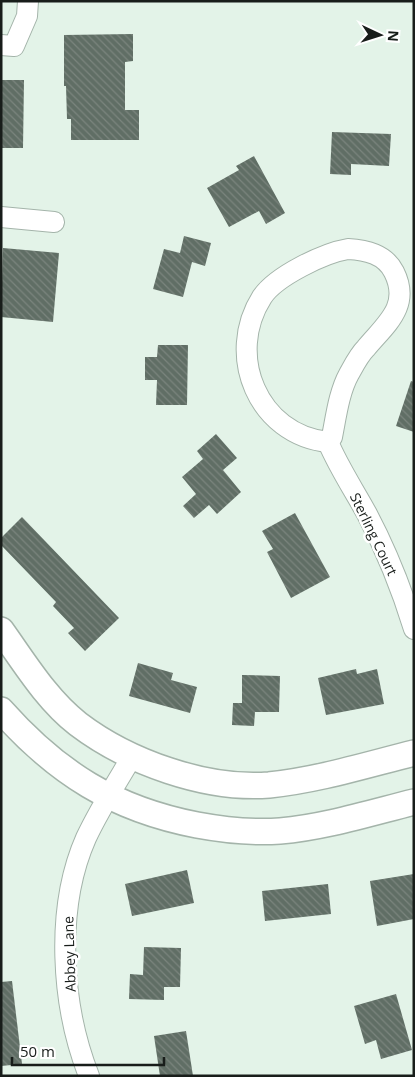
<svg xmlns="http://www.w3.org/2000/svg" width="415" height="1077" viewBox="0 0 415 1077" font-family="'Open Sans',sans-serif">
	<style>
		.building { fill: url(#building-back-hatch) }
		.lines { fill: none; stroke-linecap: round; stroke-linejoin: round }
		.minor-casing { stroke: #a4b4aa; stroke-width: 22 }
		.tertiary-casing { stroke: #a4b4aa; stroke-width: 28 }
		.minor { stroke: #fff; stroke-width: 20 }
		.tertiary { stroke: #fff; stroke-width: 25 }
		.labels { text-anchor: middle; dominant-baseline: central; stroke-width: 5; stroke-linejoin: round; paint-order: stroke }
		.street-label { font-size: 14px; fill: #181d1a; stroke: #fff }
	</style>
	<defs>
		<pattern id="building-back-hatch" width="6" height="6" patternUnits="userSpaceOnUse" patternTransform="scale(1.25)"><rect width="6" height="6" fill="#606e65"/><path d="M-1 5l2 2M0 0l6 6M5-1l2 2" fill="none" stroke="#7b857e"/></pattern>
	</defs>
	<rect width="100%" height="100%" fill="#e3f3e8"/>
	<!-- building -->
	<g class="building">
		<polygon points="133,34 133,61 125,62 125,110 139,110 139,140 71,140 71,119 67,119 66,86 64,86 64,35"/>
		<polygon points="1,80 24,80 23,148 1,148"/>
		<polygon points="332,132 391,134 389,166 351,164 351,175 330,174"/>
		<polygon points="254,156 285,213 266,224 259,211 229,227 207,188 239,170 236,166"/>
		<polygon points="184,236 211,243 205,266 192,262 183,297 153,289 164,249 180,253"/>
		<polygon points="3,248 59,253 53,322 1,317"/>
		<polygon points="158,345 188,345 187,405 156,405 157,380 145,380 145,357 157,357"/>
		<polygon points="411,381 414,382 414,432 396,426"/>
		<polygon points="216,434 237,458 223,470 241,492 217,514 209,505 194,518 183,506 196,494 182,477 203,459 197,451"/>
		<polygon points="295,513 330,577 291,598 267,552 273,549 262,531"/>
		<polygon points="22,517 119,618 85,651 68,633 74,628 53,606 56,602 1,545 1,538"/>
		<polygon points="138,663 173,673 171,680 197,687 190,713 129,696"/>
		<polygon points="356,669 357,674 377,669 384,704 326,715 318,678"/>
		<polygon points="242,675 280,676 279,712 255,712 254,726 232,725 233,703 242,703"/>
		<polygon points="187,870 194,903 132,916 125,884"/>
		<polygon points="414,874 414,919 377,926 370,881"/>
		<polygon points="328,884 331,914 265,921 262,891"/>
		<polygon points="144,947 181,948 180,987 164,987 164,1000 129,999 130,974 143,975"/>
		<polygon points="12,981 22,1064 1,1066 1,982"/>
		<polygon points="396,994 412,1050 381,1059 376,1040 365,1044 354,1006"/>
		<polygon points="186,1031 193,1076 160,1076 154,1036"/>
	</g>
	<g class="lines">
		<!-- minor casing -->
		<g class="minor-casing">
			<g id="minor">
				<polyline points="1,45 14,46 27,16 28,1"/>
				<polyline points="1,217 54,222"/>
				<path d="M348,249C366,250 385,254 394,272C411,306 386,324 366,348C359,355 354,365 349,374C339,392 336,417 332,437L328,442C258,435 225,355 262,297C276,276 324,253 348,249Z"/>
				<path d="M328,442C339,468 354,490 367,514C386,550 402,590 414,629"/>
				<path d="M89,1076C61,1005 55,908 86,838C99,810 117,782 133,755"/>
			</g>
		</g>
		<!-- tertiary casing -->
		<g class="tertiary-casing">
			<g id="tertiary">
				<path d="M1,630C24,662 46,699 78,724C128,762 206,790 269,785C318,780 366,765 414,753"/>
				<path d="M1,710C57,773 114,809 197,825C224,830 252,833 280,831C325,827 370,813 414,802"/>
			</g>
		</g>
		<!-- minor -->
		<use href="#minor" class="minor"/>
		<!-- tertiary -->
		<use href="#tertiary" class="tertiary"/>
	</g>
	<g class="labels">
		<!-- street labels -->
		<g class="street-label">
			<text transform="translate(374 534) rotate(64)">Sterling Court</text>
			<text transform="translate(69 954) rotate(-92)">Abbey Lane</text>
		</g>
	</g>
	<!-- border -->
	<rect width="415" height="1077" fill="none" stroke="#181d1a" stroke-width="5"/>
	<!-- north arrow -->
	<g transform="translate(380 35) rotate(94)" stroke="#ffffff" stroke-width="4" paint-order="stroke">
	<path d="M0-4L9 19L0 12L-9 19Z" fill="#181d1a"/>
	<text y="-8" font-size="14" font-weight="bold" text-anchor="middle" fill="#181d1a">N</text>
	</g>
	<!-- scale -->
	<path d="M12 1057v8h152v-8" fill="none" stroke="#181d1a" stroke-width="2.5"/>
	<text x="20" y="1057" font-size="15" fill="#181d1a" stroke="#ffffff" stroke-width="4" paint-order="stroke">50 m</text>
</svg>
